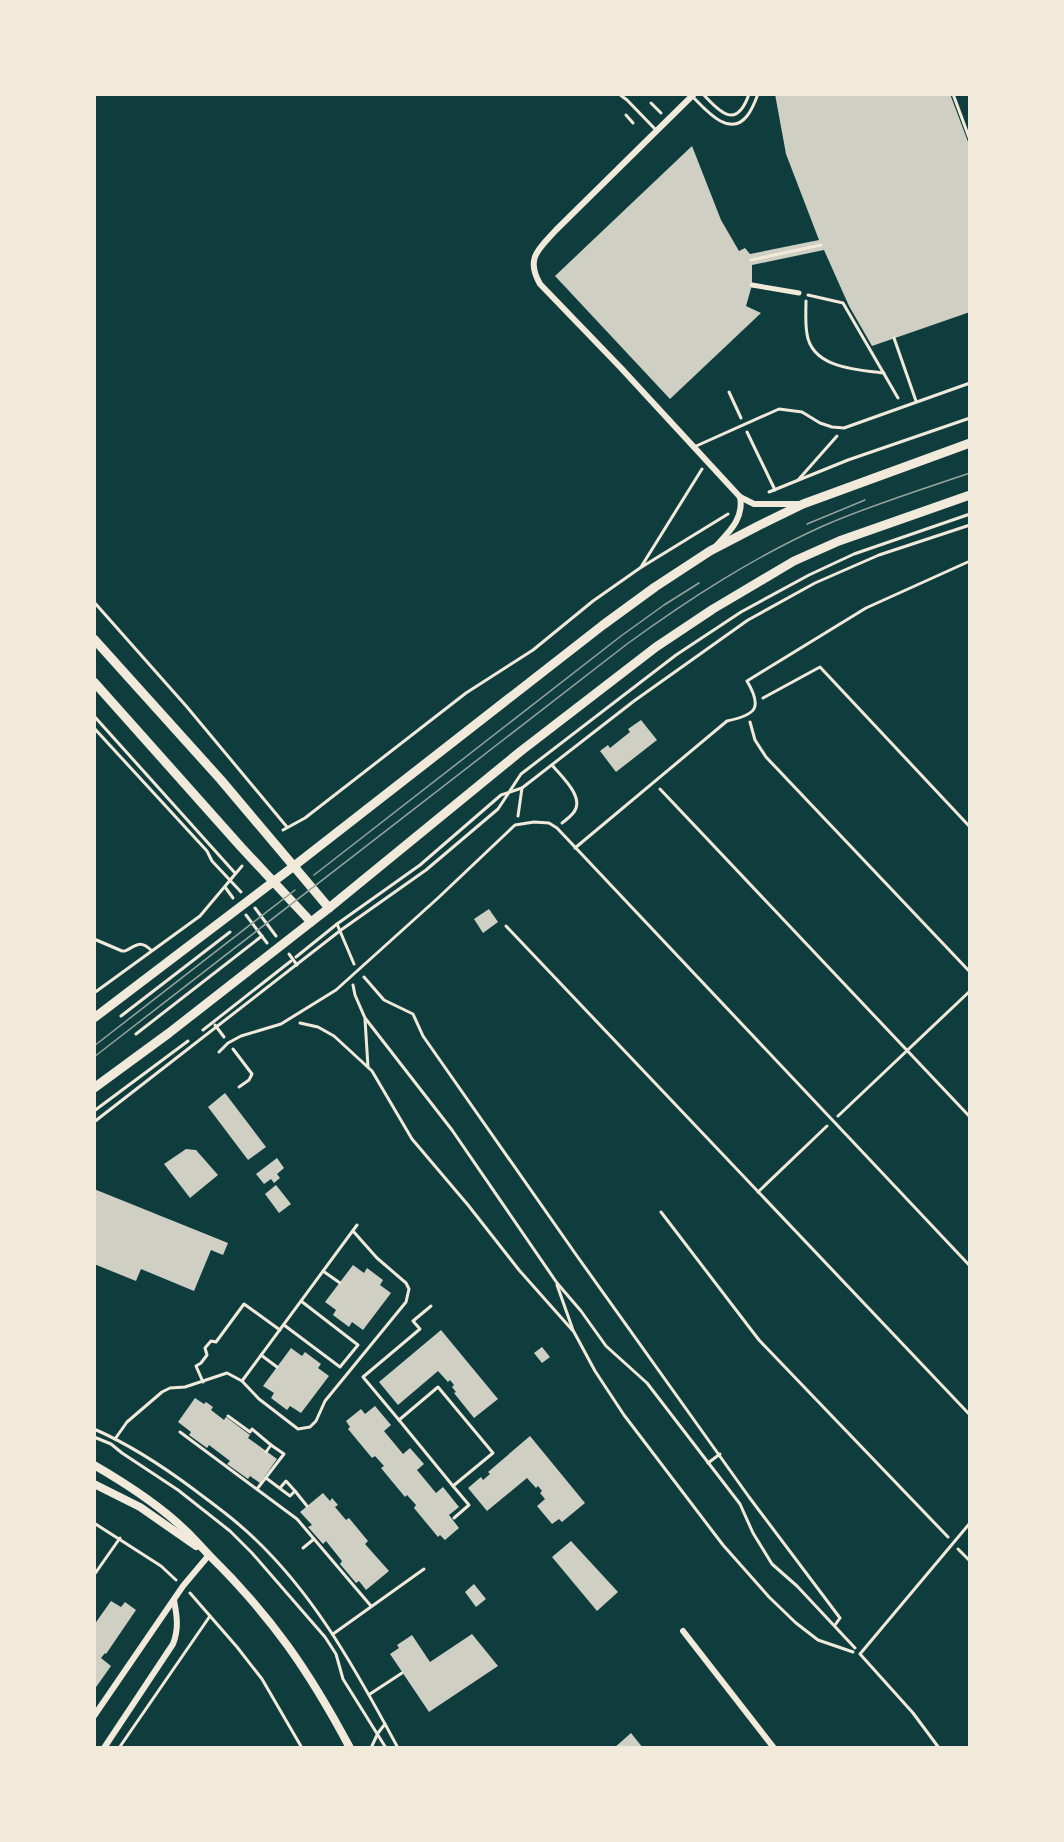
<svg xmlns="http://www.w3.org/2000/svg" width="1064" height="1842" viewBox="0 0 1064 1842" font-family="'Alegreya Sans',sans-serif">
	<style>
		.building { fill: #cfcfc3 }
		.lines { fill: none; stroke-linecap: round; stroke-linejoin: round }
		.path { stroke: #f1e9da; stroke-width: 3 }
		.service { stroke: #f1e9da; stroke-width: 3 }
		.pedestrian { stroke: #f1e9da; stroke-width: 5 }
		.minor { stroke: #f1e9da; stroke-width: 6 }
		.tertiary { stroke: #f1e9da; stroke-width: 8 }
		.secondary { stroke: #f1e9da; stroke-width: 9 }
		.tram { stroke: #97a49c; stroke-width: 1.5 }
	</style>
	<rect width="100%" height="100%" fill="#0f3d3e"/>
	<!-- building -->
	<g class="building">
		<polygon points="775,94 950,94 970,147 970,312 872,346 849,306 824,250 752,265 752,285 746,306 761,313 670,399 555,276 692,146 721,220 739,251 745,248 750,254 819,240 786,154"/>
		<polygon points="641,720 657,740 616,772 600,751 608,745 610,748 630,732 628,729"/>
		<polygon points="489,909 498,922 483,933 474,919"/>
		<polygon points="225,1093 266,1147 248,1160 208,1107"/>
		<polygon points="186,1149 196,1150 218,1175 190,1198 164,1164"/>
		<polygon points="277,1158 284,1168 277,1174 280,1178 274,1183 271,1179 264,1184 256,1174"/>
		<polygon points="276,1185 291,1204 279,1213 265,1194"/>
		<polygon points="94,1189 228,1243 223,1255 211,1250 194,1291 141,1269 136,1281 94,1264"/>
		<polygon points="353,1265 364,1273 367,1268 383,1280 380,1285 391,1293 363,1330 352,1322 349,1327 333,1315 336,1310 325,1302"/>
		<polygon points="441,1330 498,1399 474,1418 454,1393 456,1392 452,1387 454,1385 450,1380 448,1382 438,1371 398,1405 379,1382"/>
		<polygon points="542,1347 550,1357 542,1363 534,1353"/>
		<polygon points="291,1348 302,1356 305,1352 321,1364 318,1368 329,1376 301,1413 290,1406 287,1410 271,1398 274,1393 263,1386"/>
		<polygon points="195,1398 204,1404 206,1402 213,1407 211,1410 224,1420 226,1417 250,1435 248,1438 277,1459 260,1483 250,1476 248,1479 227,1464 230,1461 209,1445 207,1448 189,1435 191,1432 178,1422"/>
		<polygon points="375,1406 391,1425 384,1431 403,1454 410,1448 424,1464 417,1470 436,1493 443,1487 459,1507 449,1515 459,1528 445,1540 440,1535 438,1537 433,1531 414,1508 416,1505 407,1495 405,1497 381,1468 384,1466 375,1456 372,1458 348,1429 350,1427 346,1421 361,1409 365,1414"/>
		<polygon points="530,1436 585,1503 562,1522 559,1519 552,1524 537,1506 545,1499 540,1493 542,1491 538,1486 536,1488 527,1478 487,1511 468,1488 481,1477 483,1480 490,1474 488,1472"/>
		<polygon points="323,1493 330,1501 332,1498 338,1505 335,1507 346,1520 349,1518 368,1541 365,1544 389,1571 366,1590 359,1581 356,1583 340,1564 342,1561 326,1541 323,1544 308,1527 312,1525 300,1512"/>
		<polygon points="571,1541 618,1592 597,1611 552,1557"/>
		<polygon points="474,1584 486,1599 476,1607 465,1592"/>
		<polygon points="111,1601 121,1607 125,1602 136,1610 106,1654 105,1653 101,1658 111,1666 94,1690 94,1625"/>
		<polygon points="472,1634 498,1666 429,1712 390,1654 399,1648 397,1645 412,1635 430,1662"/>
		<polygon points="631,1733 643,1748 614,1748"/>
	</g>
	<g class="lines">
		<!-- path -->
		<g class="path">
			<polyline points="483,94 484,94"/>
			<polyline points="953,94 970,140"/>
			<polyline points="651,103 661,113"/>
			<polyline points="626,115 633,123"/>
			<polyline points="751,260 821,245"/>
			<polyline points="808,295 843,303 898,398"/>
			<path d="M806,301C806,311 805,323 807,334C812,368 857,370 884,373"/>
			<polyline points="729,392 741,418"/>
			<polyline points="747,432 775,490"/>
			<polyline points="799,479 837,436"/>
			<polyline points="769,492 848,460 970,418"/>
			<polyline points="641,567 702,469"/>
			<polyline points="94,602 187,707 287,827"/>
			<polyline points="763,698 820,667 970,827"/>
			<polyline points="94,716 235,873"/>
			<polyline points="750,722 755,740 766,757 970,972"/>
			<polyline points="94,728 207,851 212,861 241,892"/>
			<path d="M552,765C561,776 585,797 574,812C571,816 566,820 562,823"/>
			<polyline points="660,789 970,1117"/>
			<polyline points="518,816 522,788"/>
			<polyline points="283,830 305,818 466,693 533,650 593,601 640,568 728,514"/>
			<polyline points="225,887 233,898"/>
			<polyline points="255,908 276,936"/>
			<polyline points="246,915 267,943"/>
			<polyline points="337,924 354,964"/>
			<polyline points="506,926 970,1415"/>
			<path d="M94,939L122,951H125C137,945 140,940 151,950"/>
			<polyline points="289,954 297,965"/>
			<polyline points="296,957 337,924 420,865 501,795 522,788 634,701 748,620 815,583 879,555 970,525"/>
			<polyline points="364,977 384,1000 413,1014 423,1036 577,1256 749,1497 840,1618 835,1625"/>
			<polyline points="353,985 355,995 365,1018 452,1130 557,1283 581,1311 606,1346 647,1383 740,1504 753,1533 772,1564 797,1586 855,1648"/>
			<polyline points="94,993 200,916 242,866"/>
			<polyline points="121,1016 230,932"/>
			<polyline points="365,1019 368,1067"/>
			<polyline points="300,1023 318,1027 334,1036 372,1071 412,1139 468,1205 519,1270 574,1332 595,1371 624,1415 723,1545 769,1597 796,1623 818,1640 853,1652"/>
			<polyline points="215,1025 224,1037"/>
			<polyline points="203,1030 291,961"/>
			<polyline points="136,1034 262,936"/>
			<polyline points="233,1049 252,1074 249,1080 239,1087"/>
			<polyline points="94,1111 188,1041"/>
			<polyline points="838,1116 970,991"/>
			<polyline points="94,1122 341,930 426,870 498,809 521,774 676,655 741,612 809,575 854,554 970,514"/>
			<polyline points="758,1192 827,1126"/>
			<polyline points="661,1212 759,1340 948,1537"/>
			<polyline points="323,1271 340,1283"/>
			<polyline points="557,1285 573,1330"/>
			<polyline points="284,1325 340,1367 358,1345 301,1301"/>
			<polyline points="261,1355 277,1367"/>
			<polyline points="242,1381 259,1399 298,1429 310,1427 316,1421 325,1401 406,1302 409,1289 406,1283 377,1258 353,1231"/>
			<polyline points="203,1382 196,1366 201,1363 207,1355 205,1348 211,1341 216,1342 244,1304 280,1330"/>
			<polygon points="438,1387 493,1453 453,1486 399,1420"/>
			<polyline points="228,1416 250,1432 252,1429 271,1445"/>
			<polyline points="399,1420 363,1377 420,1329 413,1321 431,1306"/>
			<path d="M94,1429C131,1445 164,1467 196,1491C209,1501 223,1511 236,1522C308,1582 354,1666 398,1748"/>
			<polyline points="180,1432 297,1519 314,1539"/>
			<polyline points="94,1437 111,1444 122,1453 178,1490 230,1531 252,1553 325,1637 336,1654 343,1679 386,1748"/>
			<polyline points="115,1439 127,1422 162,1392 170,1388 185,1387 227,1373 242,1381 357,1225"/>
			<polyline points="708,1463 720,1454"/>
			<polyline points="266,1478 290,1496 295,1491 286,1481 280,1488"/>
			<polyline points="453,1486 469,1505 454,1518"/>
			<polyline points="257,1489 284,1454 271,1445 266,1452"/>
			<polyline points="295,1491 307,1506"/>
			<polyline points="94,1523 161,1566 176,1580"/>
			<polyline points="303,1548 314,1539 371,1606"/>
			<polyline points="958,1549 970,1561"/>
			<polyline points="94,1575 120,1538"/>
			<polyline points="190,1593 237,1647 262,1679 302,1748"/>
			<polyline points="333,1634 424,1569"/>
			<polyline points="370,1694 402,1673"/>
			<polyline points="119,1748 210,1616"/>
			<polyline points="371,1748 378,1733 385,1724"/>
		</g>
		<!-- service -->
		<g class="service">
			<polyline points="619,94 627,100 656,130"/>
			<path d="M703,94C721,114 737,129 749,94"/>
			<path d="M692,96C704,108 729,139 747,116C752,110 755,102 758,94"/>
			<polyline points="894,338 916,401"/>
			<polyline points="694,447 779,409 802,412 820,423 832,427 844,428 970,383"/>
			<path d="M575,848L727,721C756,715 763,708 747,681L866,608L970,561"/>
			<polyline points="219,1052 228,1043 241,1036 281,1024 336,990 438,898 515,825 534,822 549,823 557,828 970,1266"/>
			<polyline points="939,1748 913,1713 860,1654 970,1523"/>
		</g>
		<!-- pedestrian -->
		<polyline class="pedestrian" points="752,285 799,293"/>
		<!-- minor -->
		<g class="minor">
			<path d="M694,94L556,230C539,249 525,258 540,284L621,368L740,497L754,504H800"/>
			<path d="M717,545C730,531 744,518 740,497"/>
			<polyline points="683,1631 774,1748"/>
			<polyline points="94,1716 183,1586 209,1555"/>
			<path d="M104,1748L173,1644C179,1629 177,1616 174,1600"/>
		</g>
		<!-- tertiary -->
		<g class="tertiary">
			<path d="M94,1465C125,1483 158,1504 184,1529C193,1537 201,1547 210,1556C272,1617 309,1671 350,1748"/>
			<polyline points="94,1484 140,1507 196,1546"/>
		</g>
		<!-- secondary -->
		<g class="secondary">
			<polyline points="94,639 221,780 329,908"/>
			<polyline points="94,682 241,847 311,922"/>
			<polyline points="94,1018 294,866 603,625 655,587 710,551 758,526 803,504 970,443"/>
			<polyline points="94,1088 169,1033 329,908 521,751 656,647 713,609 794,561 839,541 970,495"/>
		</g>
		<!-- tram -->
		<g class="tram">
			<polyline points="807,524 865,500"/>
			<polyline points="314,875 621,636 664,605 699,583"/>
			<polyline points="94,1046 295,890"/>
			<path d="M94,1057L627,644C689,599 752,558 823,526C871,505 920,490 970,473"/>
		</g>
	</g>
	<!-- border -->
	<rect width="1064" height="1842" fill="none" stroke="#f1e9da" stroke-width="192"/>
</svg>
